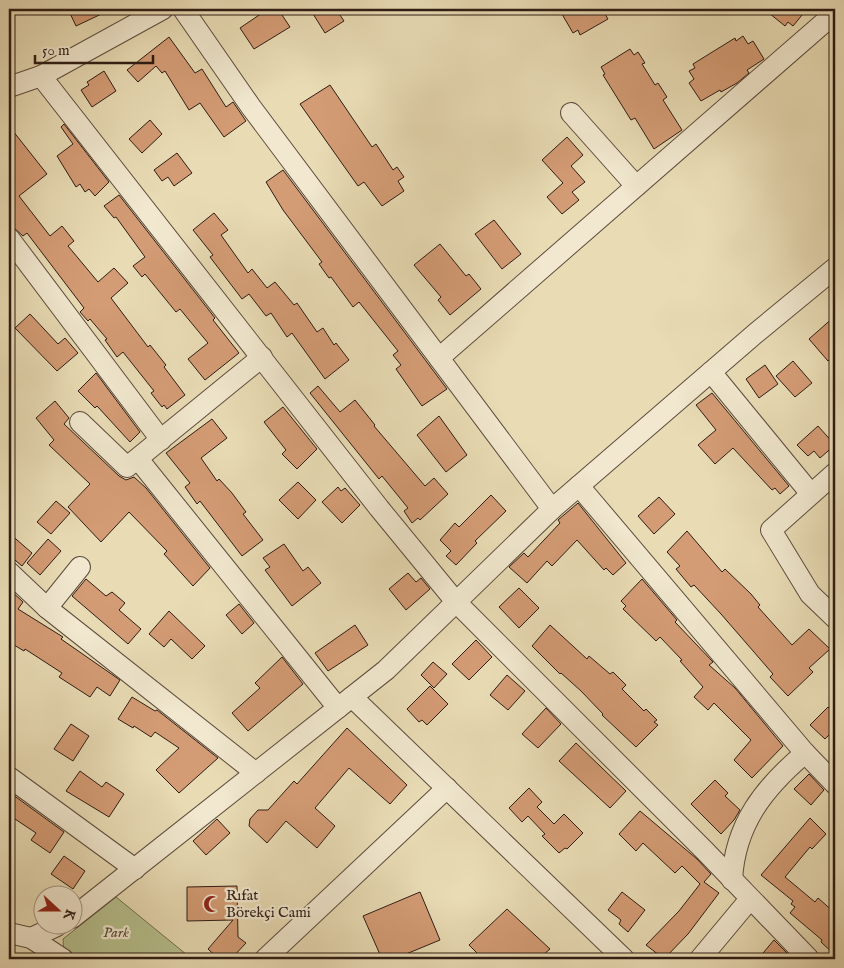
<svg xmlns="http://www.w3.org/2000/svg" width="844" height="968" viewBox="0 0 844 968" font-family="'IM FELL English',serif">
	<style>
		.green { fill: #b6c08d; stroke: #726e51 }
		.building { fill: #d49c75; stroke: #2e1c15 }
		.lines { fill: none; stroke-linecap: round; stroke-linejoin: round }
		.minor-casing { stroke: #5d4c3d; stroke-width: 22 }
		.minor { stroke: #f1e8cf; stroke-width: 20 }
		.labels { text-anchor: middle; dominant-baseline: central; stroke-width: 4.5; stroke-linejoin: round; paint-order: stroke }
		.poi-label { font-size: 15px; fill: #2e1c15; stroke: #f1e8cf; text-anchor: start }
		.park-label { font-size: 15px; font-style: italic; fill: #574d39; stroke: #f1e8cf }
	</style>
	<rect width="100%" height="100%" fill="#e9dcb5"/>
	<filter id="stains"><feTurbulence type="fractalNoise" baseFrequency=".004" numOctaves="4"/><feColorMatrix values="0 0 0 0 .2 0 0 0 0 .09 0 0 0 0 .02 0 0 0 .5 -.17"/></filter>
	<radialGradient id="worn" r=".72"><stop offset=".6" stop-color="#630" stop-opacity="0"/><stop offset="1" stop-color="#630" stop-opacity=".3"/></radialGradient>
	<!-- green -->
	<polygon class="green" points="116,897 192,959 72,959 64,954 63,939"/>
	<!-- building -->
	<g class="building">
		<polygon points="68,9 112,9 76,26"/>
		<polygon points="268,9 278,9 290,27 254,49 240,28"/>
		<polygon points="310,9 336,9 344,21 325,33"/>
		<polygon points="559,9 602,9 608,19 580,35 578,30 573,33"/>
		<polygon points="764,9 807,9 793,26 788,22 785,26"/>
		<polygon points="743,36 748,44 753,41 764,59 747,70 749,73 737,83 721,92 720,90 701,101 689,83 694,79 689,71 695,68 693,64 735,38 736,41"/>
		<polygon points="169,37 195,73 202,69 226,107 233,102 246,121 224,137 200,103 189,110 165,71 162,73 156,66 138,82 127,70"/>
		<polygon points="630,49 634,55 638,52 645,63 642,64 655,85 658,83 667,97 663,100 682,130 654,149 635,118 631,120 603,75 605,74 601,67"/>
		<polygon points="104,71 116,91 92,107 81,90 89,85 87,82"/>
		<polygon points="330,85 372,147 376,144 393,170 397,167 404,177 398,181 404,191 382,206 364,182 358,186 300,104"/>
		<polygon points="150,120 162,134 142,153 129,139"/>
		<polygon points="64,124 109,182 95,196 89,189 85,192 80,184 76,187 57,156 73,144 61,127"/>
		<polygon points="9,126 47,174 19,196 50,236 62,226 74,241 68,246 98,282 114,268 128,283 111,298 148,347 150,345 166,365 164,367 185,395 167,409 164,405 162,407 151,393 154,391 123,352 117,357 105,340 107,339 90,319 88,321 80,312 84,308 27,233 23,236 13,227 15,225 9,217"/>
		<polygon points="567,137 583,155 571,166 585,182 572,192 579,200 562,214 547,197 563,183 542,160"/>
		<polygon points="177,153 192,173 174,186 168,177 162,181 154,170"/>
		<polygon points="283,170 447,389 422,406 396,369 401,365 393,355 398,351 359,302 353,307 331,277 329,278 319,264 322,262 283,210 266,182"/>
		<polygon points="119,195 215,318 213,320 239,353 205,380 188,359 208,343 180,309 176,312 145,274 142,277 133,266 145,257 116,217 114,218 104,206"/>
		<polygon points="214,213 228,230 221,235 248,273 252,269 267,288 275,282 294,305 297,303 317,332 323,328 334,345 336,343 349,360 325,379 292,333 287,337 271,313 266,316 249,294 242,299 210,257 213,255 193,230"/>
		<polygon points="494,220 521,254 502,269 475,234"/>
		<polygon points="440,244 466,276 469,274 481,289 450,315 438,300 441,297 414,265"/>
		<polygon points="30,314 58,344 65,338 78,353 57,371 15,328"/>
		<polygon points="835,316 835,355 828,361 809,339"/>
		<polygon points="793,361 812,383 795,397 776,376"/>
		<polygon points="765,365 778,384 759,398 746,379"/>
		<polygon points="96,373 140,432 130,442 97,406 95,408 78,391"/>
		<polygon points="318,386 340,412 355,400 375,425 374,426 425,486 434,478 448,494 420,520 418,518 412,523 404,511 408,508 382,476 379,479 310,393"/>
		<polygon points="712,393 789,486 780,494 775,488 772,490 733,448 715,464 698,445 716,430 696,405"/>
		<polygon points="55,401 69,418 64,424 119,476 126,480 134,477 146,488 210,568 193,586 164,554 167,551 129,512 101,542 68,507 90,484 49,445 54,440 36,418"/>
		<polygon points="283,407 317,449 297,469 282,454 286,450 264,422"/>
		<polygon points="439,416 467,455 446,472 417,435"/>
		<polygon points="212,419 227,438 201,458 217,481 219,479 232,493 246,512 243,514 263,540 242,556 200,501 197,504 185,487 190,483 166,453"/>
		<polygon points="818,426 835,445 820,458 814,451 808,456 797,445"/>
		<polygon points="298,482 316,500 298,519 279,500"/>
		<polygon points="338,487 341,491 345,488 360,505 342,523 322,502"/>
		<polygon points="491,495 506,511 475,541 477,543 456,565 446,556 451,551 440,540 455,523 459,527"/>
		<polygon points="659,497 675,514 654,534 638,516"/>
		<polygon points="56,501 70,513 51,534 37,522"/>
		<polygon points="578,503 626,563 613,575 606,568 604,570 577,540 552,566 547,561 527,583 509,567 524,553 528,557 560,523 558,520"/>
		<polygon points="687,531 722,572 725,569 751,594 760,605 758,607 792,645 809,629 830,649 809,668 813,672 788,696 770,677 773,674 721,614 694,585 691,587 676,569 680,566 667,552"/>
		<polygon points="9,533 32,553 22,566 9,555"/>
		<polygon points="48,539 61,551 40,575 27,563"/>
		<polygon points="284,544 303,571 308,567 321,583 292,606 265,570 270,567 263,558"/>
		<polygon points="408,573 416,582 421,578 430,589 406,610 389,589"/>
		<polygon points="86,579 106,596 112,592 125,603 119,610 141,629 128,644 72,596"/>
		<polygon points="642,579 677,620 675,622 713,662 709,665 735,688 783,746 752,778 734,760 751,740 714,703 708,710 694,697 703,687 680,661 682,660 660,637 656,641 623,609 626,606 621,601"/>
		<polygon points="519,588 539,608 519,628 499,607"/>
		<polygon points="9,589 23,602 18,609 63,637 61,639 120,680 110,696 97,687 90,697 59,677 62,673 25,649 24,651 9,642"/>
		<polygon points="239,604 254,623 242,634 226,615"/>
		<polygon points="169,611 205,646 192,659 171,639 164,647 149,634"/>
		<polygon points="355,625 368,645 328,671 315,653"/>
		<polygon points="550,625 587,659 589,656 610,674 613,672 626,685 622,689 644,711 646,709 657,720 654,722 658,725 636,747 602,715 603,714 581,691 561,673 560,674 532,646"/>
		<polygon points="476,640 492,657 469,680 452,664"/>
		<polygon points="282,657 303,684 248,731 232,713 260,688 255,683"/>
		<polygon points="433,662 447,674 434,688 421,675"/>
		<polygon points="507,675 525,691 508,710 490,695"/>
		<polygon points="430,686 448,704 427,725 422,720 419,722 407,709"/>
		<polygon points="132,697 155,711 157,710 218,758 179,793 156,770 179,748 155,732 151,737 134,726 133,728 118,719"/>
		<polygon points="828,707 835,714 835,729 825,739 810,725"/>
		<polygon points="546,708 561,724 538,748 522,734"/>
		<polygon points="71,724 89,736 73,761 54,749"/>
		<polygon points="347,728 407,785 390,804 349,768 315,808 335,826 317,848 286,821 267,843 249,826 250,819 258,810 268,810 294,781 297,784"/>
		<polygon points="576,743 626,791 610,808 559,761"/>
		<polygon points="80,771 102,787 106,782 124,794 109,817 66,791"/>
		<polygon points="809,774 824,790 811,805 794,789"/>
		<polygon points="715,780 728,793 725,796 740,810 734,820 721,834 691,804"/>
		<polygon points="529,788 542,802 537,807 554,824 564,814 583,833 567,849 565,848 559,853 542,836 545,834 528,816 522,822 509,808"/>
		<polygon points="9,792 64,832 50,853 31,840 36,833 9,815"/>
		<polygon points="640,811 697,859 711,874 704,882 719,893 688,934 664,959 646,945 679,911 700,884 682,866 675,873 643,843 636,851 619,834"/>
		<polygon points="810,818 826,834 812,849 810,847 785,877 815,902 818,898 835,913 835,955 821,942 822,940 790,913 795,907 791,904 793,901 761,875"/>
		<polygon points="217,819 230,833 206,855 193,841"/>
		<polygon points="64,856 85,871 73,889 51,874"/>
		<polygon points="237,886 238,937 246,943 231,959 219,959 208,949 233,920 187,921 187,887"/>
		<polygon points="420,892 440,940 394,959 382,959 363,916"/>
		<polygon points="622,892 645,910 628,932 619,924 621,920 608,910"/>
		<polygon points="507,909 550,949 538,959 483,959 469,945"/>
		<polygon points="774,940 793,959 758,959"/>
	</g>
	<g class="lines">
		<!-- minor casing -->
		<g class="minor-casing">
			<g id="minor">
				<polyline points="183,9 251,107 552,509"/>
				<polyline points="41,76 379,508 456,602 705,851 809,959"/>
				<polyline points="9,87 41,76 163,9"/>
				<polyline points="571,113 636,186"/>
				<polyline points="9,238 161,440"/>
				<polyline points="439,358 835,13"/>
				<polyline points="711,372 811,494"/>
				<polyline points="80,422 127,467 262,357"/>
				<polyline points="138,459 338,708"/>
				<polyline points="835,473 771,530 810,594 835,618"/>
				<path d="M579,486L805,753C764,788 735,824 732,880"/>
				<polyline points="9,572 47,608 256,773"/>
				<polyline points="47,608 80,567"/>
				<polyline points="352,697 624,959"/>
				<polyline points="805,753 835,784"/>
				<polyline points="9,777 135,869"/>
				<polyline points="72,918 386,670 552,509 756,333 835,268"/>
				<polyline points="9,933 31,938 63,959"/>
				<polyline points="31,938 57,926"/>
				<polyline points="265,959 447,788"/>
				<polyline points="700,959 750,899"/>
			</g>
		</g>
		<!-- minor -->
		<use href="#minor" class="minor"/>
	</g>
	<!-- icons -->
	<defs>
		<g id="mosque-bare" transform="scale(1.35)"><path d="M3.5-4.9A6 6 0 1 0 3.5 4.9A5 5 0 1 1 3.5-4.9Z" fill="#8f2418" stroke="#f1e8cf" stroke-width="2.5" paint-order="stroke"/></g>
	</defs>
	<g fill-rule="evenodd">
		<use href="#mosque-bare" x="212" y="904"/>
	</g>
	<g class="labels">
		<!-- poi labels -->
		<g class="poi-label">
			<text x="226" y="895">Rıfat<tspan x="226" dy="17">Börekçi Cami</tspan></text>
		</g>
		<!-- park labels -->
		<g class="park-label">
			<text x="116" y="932">Park</text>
		</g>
	</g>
	<!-- margin -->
	<rect width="844" height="968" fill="none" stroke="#e9dcb5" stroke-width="30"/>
	<rect x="10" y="10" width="824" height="948" fill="none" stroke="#2e1c15" stroke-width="2.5"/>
	<rect x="15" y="15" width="814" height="938" fill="none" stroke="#2e1c15"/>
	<!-- north arrow -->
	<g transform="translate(58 910) rotate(111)"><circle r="24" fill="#f1e8cf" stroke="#a39685"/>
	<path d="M0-4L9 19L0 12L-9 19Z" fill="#8f2418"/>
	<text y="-8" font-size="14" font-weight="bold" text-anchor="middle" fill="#2e1c15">K</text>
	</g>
	<!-- scale -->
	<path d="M35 55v8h118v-8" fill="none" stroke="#2e1c15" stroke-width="2.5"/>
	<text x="42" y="55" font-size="15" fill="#2e1c15" stroke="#f1e8cf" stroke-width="4" paint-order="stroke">50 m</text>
	<rect width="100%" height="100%" filter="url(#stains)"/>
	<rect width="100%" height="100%" fill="url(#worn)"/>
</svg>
